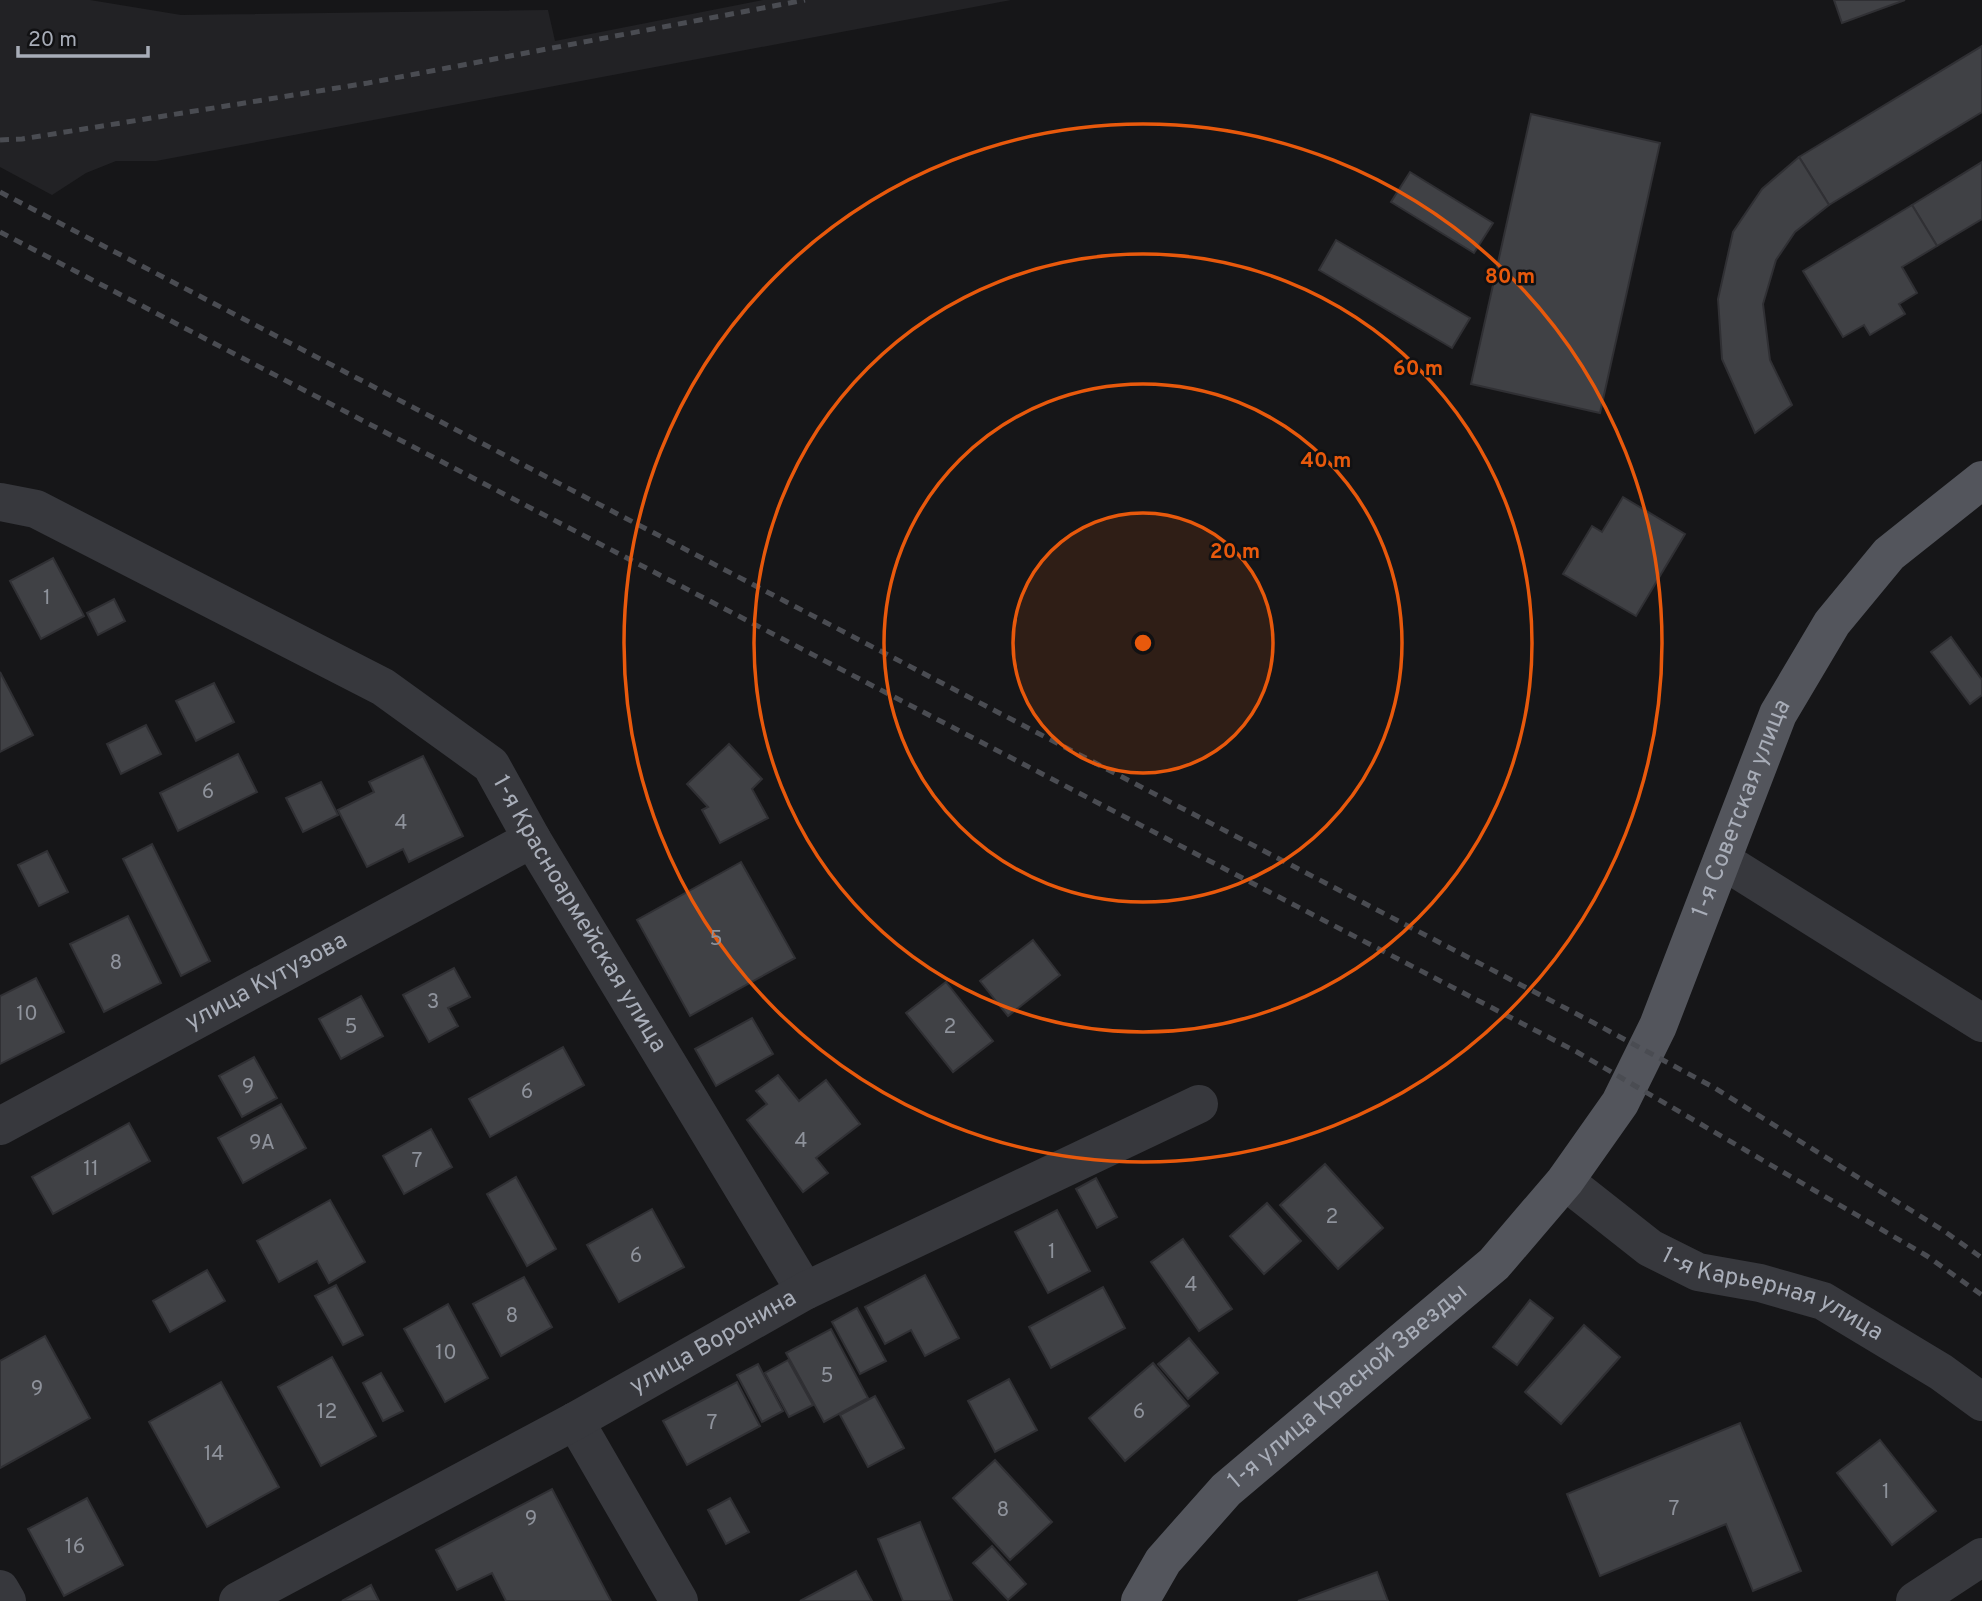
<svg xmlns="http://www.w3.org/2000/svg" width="1982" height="1601" viewBox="0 0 1982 1601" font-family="Overpass,sans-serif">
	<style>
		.built { fill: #222225 }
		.building { fill: #404145; stroke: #303034; stroke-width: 2 }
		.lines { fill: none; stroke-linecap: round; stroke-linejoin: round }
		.street { stroke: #37383d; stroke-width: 38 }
		.primary { stroke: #53555c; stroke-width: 38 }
		.rail { stroke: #4a4c52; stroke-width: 5; stroke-dasharray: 9 7; stroke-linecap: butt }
		.ring { fill: none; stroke: #e8590c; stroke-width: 3.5 }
		.labels { text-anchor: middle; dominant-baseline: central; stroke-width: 5; stroke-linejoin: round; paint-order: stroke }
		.number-label { font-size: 21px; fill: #8e929b }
		.street-label { font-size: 24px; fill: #a8adb8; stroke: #111113 }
		.centre { fill: #e8590c; stroke: #111113; stroke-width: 3.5 }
		.ring-label { font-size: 21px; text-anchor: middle; font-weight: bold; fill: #e8590c; stroke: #111113; stroke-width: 5; stroke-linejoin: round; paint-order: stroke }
	</style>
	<rect width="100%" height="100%" fill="#161618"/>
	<!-- built -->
	<polygon class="built" points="0,0 90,0 181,15 548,10 555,41 763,0 1011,0 156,161 116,161 86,173 52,195 0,167"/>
	<!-- building -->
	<g class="building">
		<polygon points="1834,0 1905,0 1842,23"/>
		<polygon points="1982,46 1982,112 1829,205 1799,157"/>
		<polygon points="1531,114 1660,143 1600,413 1471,384"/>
		<polygon points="1799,157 1829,205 1795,232 1776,260 1763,304 1770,360 1792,405 1755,433 1722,359 1718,299 1733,232 1762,189"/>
		<polygon points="1982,162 1982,219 1937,246 1912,205"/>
		<polygon points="1410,172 1493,223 1474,253 1391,202"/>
		<polygon points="1912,205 1937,246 1902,267 1917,293 1899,304 1905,314 1870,335 1864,325 1843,337 1803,271"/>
		<polygon points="1336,240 1470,318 1452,348 1319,270"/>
		<polygon points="1623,497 1685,534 1636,616 1563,574 1592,526 1602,532"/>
		<polygon points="53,558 84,616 41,639 10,581"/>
		<polygon points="114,599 125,621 98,635 87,613"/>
		<polygon points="1951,637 1982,680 1982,695 1970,704 1931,652"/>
		<polygon points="0,672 33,735 0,752"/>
		<polygon points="214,683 234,722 196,741 176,701"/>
		<polygon points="146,725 161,754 121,774 107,744"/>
		<polygon points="729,744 762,779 752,789 768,818 720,843 702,810 708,807 687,784"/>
		<polygon points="238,754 257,792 178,831 160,793"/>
		<polygon points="423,756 463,836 409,862 403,849 367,867 338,810 374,792 369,782"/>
		<polygon points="321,782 338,815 303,832 286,798"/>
		<polygon points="152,844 210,961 181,976 123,859"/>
		<polygon points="47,851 68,892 39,906 18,865"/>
		<polygon points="741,862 795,958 690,1016 637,920"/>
		<polygon points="128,916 161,983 104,1012 70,944"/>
		<polygon points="1033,940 1060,975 1008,1016 980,981"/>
		<polygon points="454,968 470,997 448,1008 458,1026 429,1042 403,995"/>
		<polygon points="36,978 64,1032 0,1064 0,996"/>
		<polygon points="946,982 993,1041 953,1072 906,1013"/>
		<polygon points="361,996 383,1036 341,1059 319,1019"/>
		<polygon points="752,1018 773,1054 716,1086 695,1049"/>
		<polygon points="563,1047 584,1085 490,1137 469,1099"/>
		<polygon points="254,1057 277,1098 242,1117 219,1076"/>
		<polygon points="778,1075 799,1101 826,1080 860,1124 816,1158 828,1173 803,1192 747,1120 767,1104 756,1091"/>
		<polygon points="281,1104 306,1148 243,1183 218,1138"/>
		<polygon points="129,1123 150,1161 53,1214 32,1177"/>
		<polygon points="431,1129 452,1167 404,1194 383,1156"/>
		<polygon points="1325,1164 1383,1228 1338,1269 1280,1205"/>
		<polygon points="516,1177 556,1249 527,1266 487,1194"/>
		<polygon points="1096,1178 1117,1217 1097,1228 1076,1189"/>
		<polygon points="330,1200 365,1262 329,1283 317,1261 279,1282 257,1241"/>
		<polygon points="1267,1203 1301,1241 1264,1274 1230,1236"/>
		<polygon points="652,1209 684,1267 619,1302 587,1245"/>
		<polygon points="1057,1210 1090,1271 1048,1293 1015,1232"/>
		<polygon points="1183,1239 1232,1309 1199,1331 1151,1262"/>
		<polygon points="207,1270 225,1301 170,1332 153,1301"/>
		<polygon points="925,1275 959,1338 925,1356 911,1330 885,1344 865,1307"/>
		<polygon points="524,1277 552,1327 501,1356 473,1304"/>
		<polygon points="336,1285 363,1335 343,1345 315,1296"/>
		<polygon points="1103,1287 1125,1328 1051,1368 1029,1327"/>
		<polygon points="1530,1300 1553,1318 1517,1365 1493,1347"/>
		<polygon points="448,1304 488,1378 445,1402 404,1329"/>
		<polygon points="857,1308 886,1361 860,1374 832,1322"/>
		<polygon points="1584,1325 1620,1357 1561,1424 1525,1392"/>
		<polygon points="831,1329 868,1398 824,1422 786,1353"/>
		<polygon points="45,1336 90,1418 0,1468 0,1361"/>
		<polygon points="1189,1338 1218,1373 1188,1399 1158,1364"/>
		<polygon points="332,1357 376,1436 321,1466 278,1387"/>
		<polygon points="788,1360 813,1405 789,1417 765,1373"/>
		<polygon points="1153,1363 1189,1406 1125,1461 1089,1418"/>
		<polygon points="758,1364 783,1411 762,1422 737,1375"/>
		<polygon points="381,1373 403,1411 383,1421 363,1383"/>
		<polygon points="1009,1379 1037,1430 995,1452 968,1401"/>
		<polygon points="221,1382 279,1487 207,1527 149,1422"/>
		<polygon points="737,1382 760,1426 687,1465 663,1421"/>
		<polygon points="875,1396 904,1448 868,1467 840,1415"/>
		<polygon points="1740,1423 1801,1571 1753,1591 1726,1524 1600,1576 1567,1494"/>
		<polygon points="1880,1440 1936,1511 1892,1545 1837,1473"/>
		<polygon points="995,1460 1052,1522 1010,1560 953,1498"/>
		<polygon points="552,1489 611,1601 506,1601 492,1573 457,1590 436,1550"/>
		<polygon points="87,1498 123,1565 64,1596 28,1529"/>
		<polygon points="730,1498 749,1532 726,1544 708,1510"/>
		<polygon points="920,1522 952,1600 948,1601 903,1601 878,1539"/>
		<polygon points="992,1546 1026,1584 1008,1600 973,1563"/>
		<polygon points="856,1571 872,1601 800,1601"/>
		<polygon points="1377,1572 1388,1601 1298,1601"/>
		<polygon points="371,1585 379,1601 342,1601"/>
	</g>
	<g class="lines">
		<!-- street -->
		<g class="street">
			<path id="s1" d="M0,502L36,509L383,687L491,765L532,839L805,1291"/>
			<polyline points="1722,860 1982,1023"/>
			<path id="s2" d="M0,1126L532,839"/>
			<path id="s3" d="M1565,1181L1650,1248L1698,1272L1760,1283L1823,1301L1941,1372L1982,1402"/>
			<polyline points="575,1421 679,1601"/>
			<polyline points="0,1589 7,1601"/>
			<path id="s4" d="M238,1601L575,1421L805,1291L1199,1104"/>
			<polyline points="1915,1601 1982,1557"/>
		</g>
		<!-- primary -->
		<path class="primary" id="s5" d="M1140,1601L1163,1561L1226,1490L1494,1264L1565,1181L1620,1103L1658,1026L1778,714L1832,623L1889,554L1982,480"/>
		<!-- rail -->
		<g class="rail">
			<polyline points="0,140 22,139 368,83 805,0"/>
			<polyline points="0,192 1594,1023 1713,1087 1944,1231 1982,1258"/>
			<polyline points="0,232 1577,1052 1927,1256 1982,1295"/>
		</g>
	</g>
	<!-- distance rings -->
	<circle cx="1143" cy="643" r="130" fill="#e8590c" fill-opacity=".12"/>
	<g class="ring">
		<circle cx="1143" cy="643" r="130"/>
		<circle cx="1143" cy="643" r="259"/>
		<circle cx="1143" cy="643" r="389"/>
		<circle cx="1143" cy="643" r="519"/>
	</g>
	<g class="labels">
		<!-- number labels -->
		<g class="number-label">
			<text x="47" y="598">1</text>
			<text x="208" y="792">6</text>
			<text x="401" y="823">4</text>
			<text x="716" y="939">5</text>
			<text x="116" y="963">8</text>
			<text x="433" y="1002">3</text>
			<text x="27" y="1014">10</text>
			<text x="351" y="1027">5</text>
			<text x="950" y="1027">2</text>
			<text x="248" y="1087">9</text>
			<text x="527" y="1092">6</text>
			<text x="801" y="1141">4</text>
			<text x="262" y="1143">9А</text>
			<text x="417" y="1161">7</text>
			<text x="91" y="1169">11</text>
			<text x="1332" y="1217">2</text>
			<text x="1052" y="1252">1</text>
			<text x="636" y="1256">6</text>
			<text x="1191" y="1285">4</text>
			<text x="512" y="1316">8</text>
			<text x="446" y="1353">10</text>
			<text x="827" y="1376">5</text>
			<text x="37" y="1389">9</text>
			<text x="327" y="1412">12</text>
			<text x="1139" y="1412">6</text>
			<text x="712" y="1423">7</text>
			<text x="214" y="1454">14</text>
			<text x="1886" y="1492">1</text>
			<text x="1674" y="1509">7</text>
			<text x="1003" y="1510">8</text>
			<text x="531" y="1519">9</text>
			<text x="75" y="1547">16</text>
		</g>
		<!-- street labels -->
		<g class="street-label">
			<text stroke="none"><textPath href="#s5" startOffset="1015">1-я Советская улица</textPath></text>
			<text stroke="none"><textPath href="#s1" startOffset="733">1-я Красноармейская улица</textPath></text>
			<text stroke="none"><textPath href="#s2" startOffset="303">улица Кутузова</textPath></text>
			<text stroke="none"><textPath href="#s3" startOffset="240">1-я Карьерная улица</textPath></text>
			<text stroke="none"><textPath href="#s4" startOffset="541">улица Воронина</textPath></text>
			<text stroke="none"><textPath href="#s5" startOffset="301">1-я улица Красной Звезды</textPath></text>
		</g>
	</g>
	<circle cx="1143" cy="643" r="10" class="centre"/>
	<g class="ring-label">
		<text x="1510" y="283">80 m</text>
		<text x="1418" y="375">60 m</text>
		<text x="1326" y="467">40 m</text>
		<text x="1235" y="558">20 m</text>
	</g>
	<!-- scale -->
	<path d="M18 46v10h130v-10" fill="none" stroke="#a8adb8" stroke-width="3.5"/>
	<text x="28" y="46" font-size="21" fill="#a8adb8" stroke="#111113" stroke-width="5" paint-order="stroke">20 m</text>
</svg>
